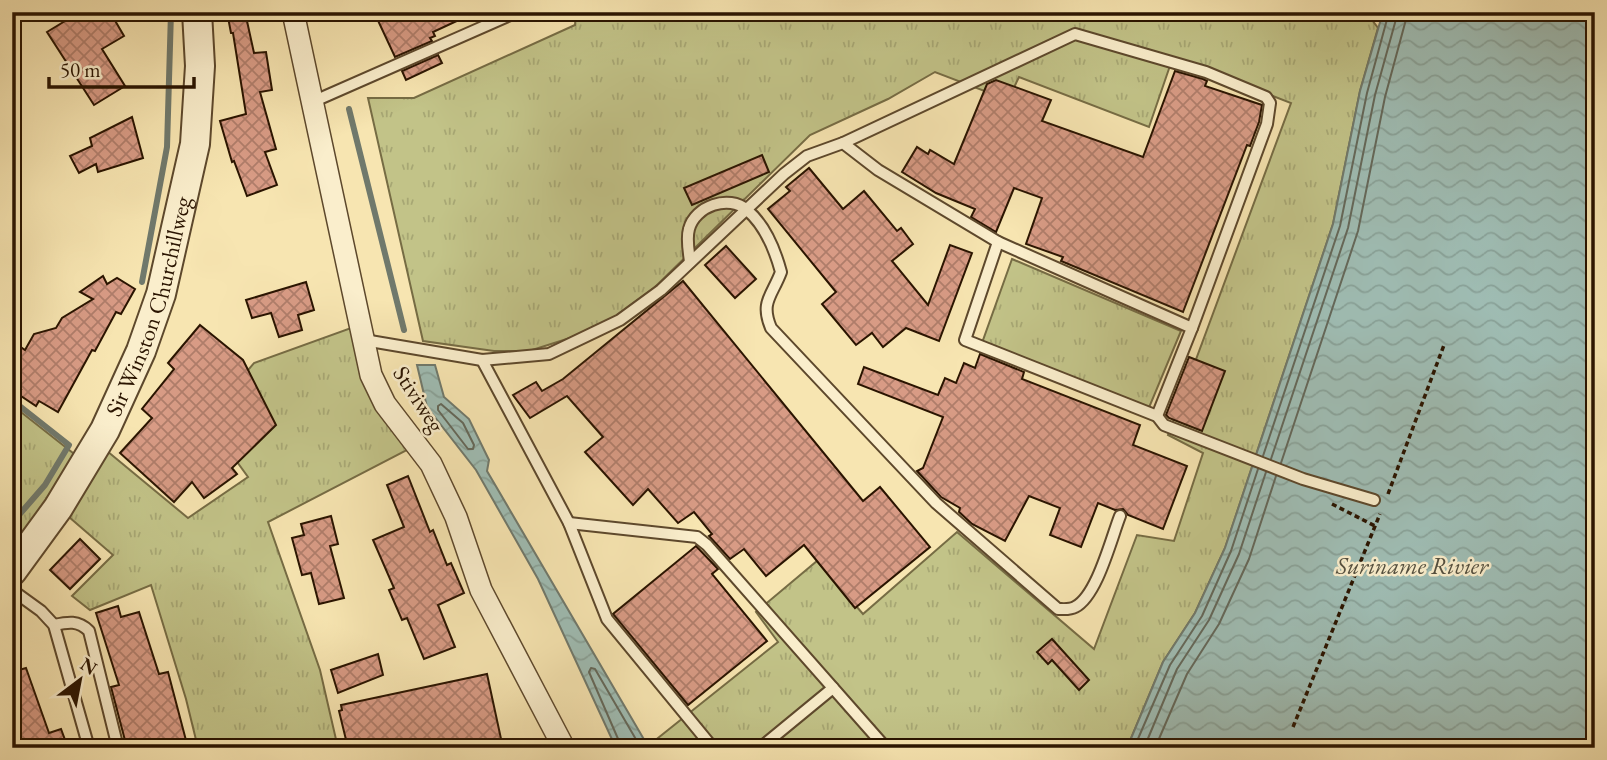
<svg xmlns="http://www.w3.org/2000/svg" width="1607" height="760" viewBox="0 0 1607 760" font-family="'EB Garamond',serif">
	<style>
		.grass { fill: url(#grass-tufts); stroke: #766c44; stroke-width: 2 }
		.water { fill: url(#water-waves); stroke: #70796c; stroke-width: 2 }
		.lines { fill: none; stroke-linecap: round; stroke-linejoin: round }
		.shore { stroke: #64685a; stroke-width: 2 }
		.stream { stroke: #70796c; stroke-width: 6 }
		.building { fill: url(#building-cross-hatch); stroke: #2a1400; stroke-width: 2 }
		.service-casing { stroke: #5d482c; stroke-width: 14 }
		.minor-casing { stroke: #5d482c; stroke-width: 24 }
		.tertiary-casing { stroke: #5d482c; stroke-width: 32 }
		.path { stroke: #2a1400; stroke-width: 3.5; stroke-dasharray: 5 3.5; stroke-linecap: butt }
		.service { stroke: #faeecc; stroke-width: 10 }
		.minor { stroke: #faeecc; stroke-width: 21 }
		.tertiary { stroke: #faeecc; stroke-width: 28 }
		.labels { text-anchor: middle; dominant-baseline: central; stroke-width: 5; stroke-linejoin: round; paint-order: stroke }
		.street-label { font-size: 23px; fill: #2a1400; stroke: #faeecc }
		.water-label { font-size: 24px; font-style: italic; fill: #534f3f; stroke: #faeecc }
	</style>
	<defs>
		<pattern id="grass-tufts" width="24" height="20" patternUnits="userSpaceOnUse" patternTransform="scale(1.75)"><rect width="24" height="20" fill="#c2c388"/><path d="M3 7l-1-3M5 7V3M7 7l1-3M15 17l-1-3M17 17v-4M19 17l1-3" fill="none" stroke="#a7a774"/></pattern>
		<pattern id="water-waves" width="16" height="10" patternUnits="userSpaceOnUse" patternTransform="scale(1.75)"><rect width="16" height="10" fill="#9fbdb4"/><path d="M0 5q4-4 8 0t8 0" fill="none" stroke="#89a299"/></pattern>
		<pattern id="building-cross-hatch" width="8" height="8" patternUnits="userSpaceOnUse" patternTransform="scale(1.75)"><rect width="8" height="8" fill="#d89b85"/><path d="M0 0l8 8M0 8l8-8" fill="none" stroke="#af7d6a"/></pattern>
	</defs>
	<rect width="100%" height="100%" fill="#f7e5b1"/>
	<filter id="stains"><feTurbulence type="fractalNoise" baseFrequency=".00286" numOctaves="4"/><feColorMatrix values="0 0 0 0 .2 0 0 0 0 .09 0 0 0 0 .02 0 0 0 .5 -.17"/></filter>
	<radialGradient id="worn" r=".72"><stop offset=".6" stop-color="#630" stop-opacity="0"/><stop offset="1" stop-color="#630" stop-opacity=".3"/></radialGradient>
	<!-- grass -->
	<g class="grass">
		<polygon points="576,12 1366,12 1378,28 1360,91 1333,224 1225,548 1195,613 1163,662 1127,748 648,746 778,642 756,612 817,561 863,614 957,532 1094,649 1137,535 1174,541 1203,453 1168,435 1291,103 1173,57 1149,127 1019,77 1008,100 935,72 888,99 810,135 654,288 613,318 570,338 529,351 494,351 423,341 368,98 414,98 575,25"/>
		<polygon points="1012,259 1181,331 1148,410 982,343"/>
		<polygon points="351,328 370,397 409,449 268,522 320,670 338,748 198,748 186,699 151,585 90,610 72,596 113,555 69,517 107,451 188,518 248,477 206,419 254,363"/>
		<polygon points="12,405 78,457 15,550 12,547"/>
	</g>
	<!-- water -->
	<g class="water">
		<polygon points="1383,12 1595,12 1595,748 1127,748 1163,662 1195,613 1225,548 1333,224 1360,91"/>
		<polygon points="417,365 435,365 444,397 469,419 489,460 487,471 649,748 616,748 538,579 476,470 427,407"/>
	</g>
	<g class="lines">
		<!-- shore -->
		<g class="shore">
			<polygon points="441,404 463,423 474,445 473,449 468,449 438,410 438,406"/>
			<polyline points="1263,456 1340,226 1367,93 1389,12"/>
			<polyline points="1271,459 1348,228 1375,95 1398,12"/>
			<polyline points="1281,463 1358,231 1385,97 1408,12"/>
			<polyline points="622,748 589,672 591,668 595,669 641,748"/>
			<polyline points="1134,748 1170,665 1202,616 1231,551 1258,469"/>
			<polyline points="1144,748 1177,669 1209,620 1239,554 1266,472"/>
			<polyline points="1155,748 1187,674 1219,624 1249,559 1276,476"/>
		</g>
		<!-- stream -->
		<g class="stream">
			<polyline points="349,109 404,330"/>
			<polyline points="142,282 167,147 171,12"/>
			<polyline points="12,400 69,445 45,485 12,523"/>
		</g>
	</g>
	<!-- building -->
	<g class="building">
		<polygon points="80,12 110,12 124,36 102,49 125,86 94,105 47,32"/>
		<polygon points="227,12 245,12 254,53 266,52 272,90 260,92 276,149 265,152 277,185 247,196 234,161 232,162 220,121 246,114 233,33 231,33"/>
		<polygon points="374,12 476,12 433,32 435,36 430,38 432,41 395,57"/>
		<polygon points="438,55 442,63 406,80 402,71"/>
		<polygon points="1175,71 1203,79 1207,81 1205,86 1262,105 1259,122 1250,146 1247,145 1183,312 1061,261 1063,257 1026,244 1042,198 1014,188 996,232 971,217 975,209 936,193 902,172 917,147 928,154 930,150 954,164 987,84 996,80 1051,100 1042,121 1143,157"/>
		<polygon points="132,117 143,158 98,172 96,164 79,173 70,156 92,146 90,138"/>
		<polygon points="762,155 769,172 692,205 684,188"/>
		<polygon points="809,168 843,209 864,191 897,231 901,228 913,244 892,261 928,305 950,245 972,253 939,341 906,328 883,347 872,333 856,345 822,304 836,292 768,209 790,191 786,187"/>
		<polygon points="726,246 756,279 735,298 705,265"/>
		<polygon points="103,276 107,284 117,278 135,289 121,314 116,312 95,351 92,350 58,412 39,401 36,406 18,394 21,390 12,386 12,341 25,350 34,334 56,328 62,318 93,299 80,292"/>
		<polygon points="683,281 863,501 880,487 930,547 855,608 804,545 766,576 744,549 730,559 709,536 712,534 694,512 678,523 648,489 633,505 585,452 603,437 567,396 530,418 513,395 536,382 542,391 563,379"/>
		<polygon points="306,282 314,310 298,315 302,330 279,337 271,313 252,318 246,300"/>
		<polygon points="200,325 243,360 276,425 232,468 237,474 204,498 192,482 174,502 120,453 152,418 142,409 174,369 168,363"/>
		<polygon points="980,354 1024,372 1022,379 1140,425 1133,445 1187,466 1163,529 1128,515 1123,509 1115,510 1098,503 1081,547 1050,535 1060,508 1029,496 1005,541 972,524 959,512 960,508 941,497 917,471 923,468 943,417 858,384 864,367 938,395 945,378 956,383 964,363 975,368"/>
		<polygon points="1189,357 1225,371 1202,431 1169,418 1166,415"/>
		<polygon points="408,476 430,532 433,530 447,565 451,563 464,593 438,605 455,647 424,659 407,618 402,620 389,590 394,588 373,540 404,527 387,485"/>
		<polygon points="331,516 338,544 330,546 344,598 319,604 311,573 302,575 292,538 304,535 301,524"/>
		<polygon points="80,539 100,559 70,589 50,570"/>
		<polygon points="696,546 718,569 712,574 767,641 688,705 613,614"/>
		<polygon points="118,606 121,617 139,612 159,674 168,672 188,748 127,748 111,687 119,685 96,613"/>
		<polygon points="1052,639 1089,680 1079,690 1052,660 1048,664 1037,652"/>
		<polygon points="378,654 383,675 338,693 331,670"/>
		<polygon points="26,668 49,733 61,729 68,748 12,748 12,672"/>
		<polygon points="487,674 503,748 348,748 339,711 342,710 341,705"/>
	</g>
	<g class="lines">
		<!-- service casing -->
		<g class="service-casing">
			<g id="service">
				<polyline points="310,103 517,12"/>
				<polyline points="843,143 1075,34 1206,72 1266,97 1270,103 1267,124 1192,328"/>
				<polyline points="998,242 1192,328 1157,416"/>
				<path d="M690,262C689,252 686,239 689,229C695,206 729,194 747,210C765,225 775,250 781,272C772,296 760,302 771,328L936,503L1058,609C1063,609 1070,610 1075,607C1097,596 1111,539 1120,516"/>
				<polyline points="364,340 482,360 549,354 620,320 661,290 784,174 807,156 843,143 878,170 998,242 965,340 1157,416 1164,425 1303,479 1374,500"/>
				<polyline points="482,360 569,523 607,619 713,748"/>
				<polyline points="569,523 697,537 707,545 886,748"/>
				<polyline points="12,590 41,611 54,625 89,748"/>
				<path d="M54,625C68,622 78,620 89,631L118,748"/>
				<polyline points="760,748 833,688"/>
			</g>
		</g>
		<!-- minor casing -->
		<g class="minor-casing">
			<polyline id="minor" points="293,12 371,375 385,404 431,464 456,517 481,590 564,748"/>
		</g>
		<!-- tertiary casing -->
		<g class="tertiary-casing">
			<g id="tertiary">
				<path id="s1" d="M12,571L58,508L105,430L141,351L161,294L195,144L200,66L197,12"/>
			</g>
		</g>
		<!-- path -->
		<g class="path">
			<polyline points="1388,494 1444,345"/>
			<polyline points="1332,504 1375,526"/>
			<polyline points="1293,727 1380,514"/>
		</g>
		<!-- service -->
		<use href="#service" class="service"/>
		<!-- minor -->
		<use href="#minor" class="minor"/>
		<!-- tertiary -->
		<use href="#tertiary" class="tertiary"/>
	</g>
	<g class="labels">
		<!-- street labels -->
		<g class="street-label">
			<text stroke="none"><textPath href="#s1" startOffset="301">Sir Winston Churchillweg</textPath></text>
			<text transform="translate(419 399) rotate(57)">Stiviweg</text>
		</g>
		<!-- water labels -->
		<g class="water-label">
			<text x="1412" y="565">Suriname Rivier</text>
		</g>
	</g>
	<!-- margin -->
	<rect width="1607" height="760" fill="none" stroke="#f7e5b1" stroke-width="42"/>
	<rect x="14" y="14" width="1579" height="732" fill="none" stroke="#2a1400" stroke-width="3.5"/>
	<rect x="21" y="21" width="1565" height="718" fill="none" stroke="#2a1400" stroke-width="2"/>
	<!-- north arrow -->
	<g transform="translate(80 680) rotate(32)" stroke="#faeecc" stroke-width="5" paint-order="stroke">
	<path d="M0-5L12 26L0 18L-12 26Z" fill="#2a1400"/>
	<text y="-10" font-size="19" font-weight="bold" text-anchor="middle" fill="#2a1400">N</text>
	</g>
	<!-- scale -->
	<path d="M49 77v10h145v-10" fill="none" stroke="#2a1400" stroke-width="3.5"/>
	<text x="60" y="77" font-size="21" fill="#2a1400" stroke="#faeecc" stroke-width="5" paint-order="stroke">50 m</text>
	<rect width="100%" height="100%" filter="url(#stains)"/>
	<rect width="100%" height="100%" fill="url(#worn)"/>
</svg>
